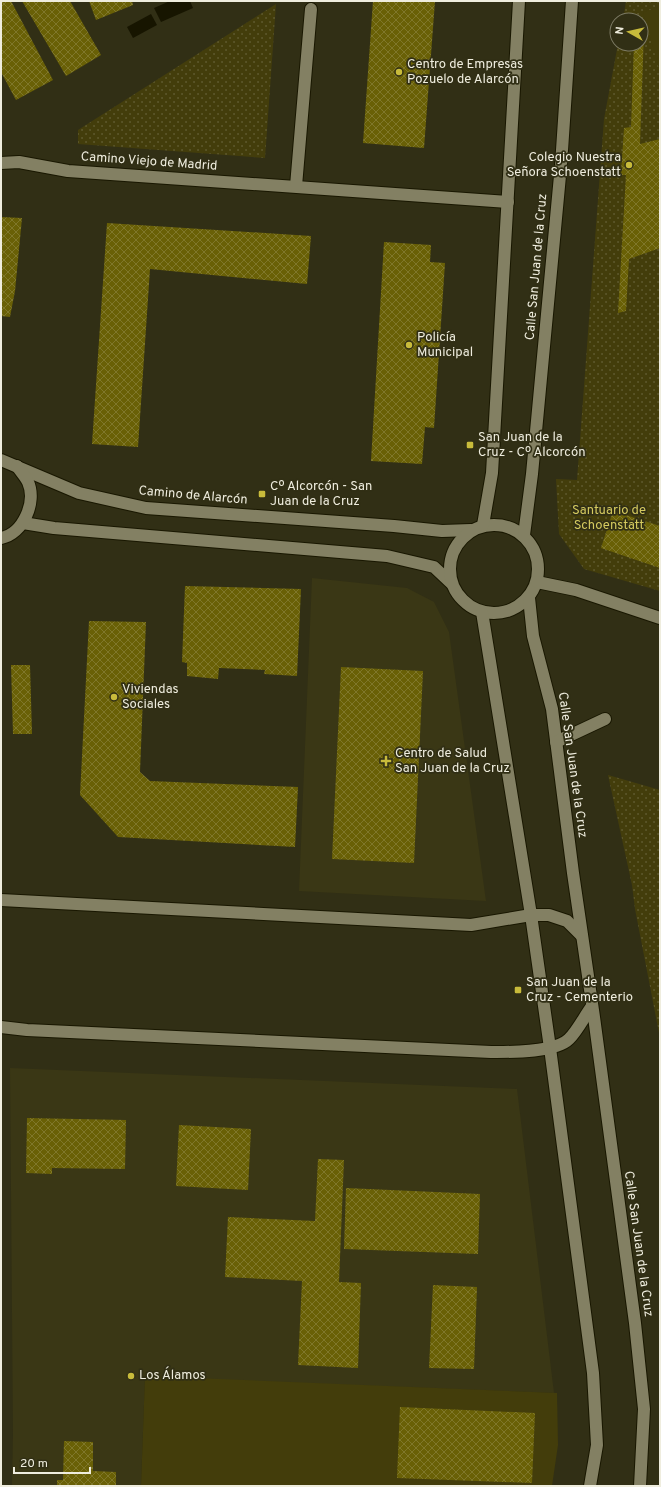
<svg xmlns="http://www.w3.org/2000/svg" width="661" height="1487" viewBox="0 0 661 1487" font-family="Overpass,sans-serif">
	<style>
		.built { fill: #3a3715 }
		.park { fill: url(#park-dots) }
		.garden { fill: #433d0b }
		.water { fill: #171500 }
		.building { fill: url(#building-cross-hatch) }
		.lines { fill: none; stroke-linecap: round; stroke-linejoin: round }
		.minor-casing { stroke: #191700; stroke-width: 14 }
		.minor { stroke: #838063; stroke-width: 12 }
		.poi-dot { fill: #c8bb3b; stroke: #312f15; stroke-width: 1.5 }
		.labels { text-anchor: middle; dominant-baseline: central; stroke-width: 3.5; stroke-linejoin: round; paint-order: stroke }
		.poi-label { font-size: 13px; fill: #efedde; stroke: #312f15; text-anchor: start }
		.street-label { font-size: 13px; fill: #efedde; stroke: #312f15 }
		.park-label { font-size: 13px; fill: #d5ca5f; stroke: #312f15 }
	</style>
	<defs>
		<pattern id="park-dots" width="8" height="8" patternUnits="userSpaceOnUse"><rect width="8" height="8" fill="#433d0b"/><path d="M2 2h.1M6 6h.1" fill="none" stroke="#5e592e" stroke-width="1.8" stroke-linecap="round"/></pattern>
		<pattern id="building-cross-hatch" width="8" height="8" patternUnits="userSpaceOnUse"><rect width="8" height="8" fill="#696006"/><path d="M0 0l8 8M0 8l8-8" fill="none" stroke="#7f772a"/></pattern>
	</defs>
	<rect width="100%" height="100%" fill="#312f15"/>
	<!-- built -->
	<g class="built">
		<polygon points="312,578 407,588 434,602 449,632 486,901 299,891"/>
		<polygon points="10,1068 517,1089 554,1393 145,1377 141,1486 12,1486 13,1434"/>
	</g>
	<!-- park -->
	<g class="park">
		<polygon points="626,1 660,1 660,591 584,569 559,534 556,479 577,480 604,119 618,44 641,44 641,20 623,20"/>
		<polygon points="276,4 265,158 78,144 78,130"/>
		<polygon points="608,775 660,790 660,1038 635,909 632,885"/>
	</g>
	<!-- garden -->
	<g class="garden">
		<polygon points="660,7 660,72 643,12"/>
		<polygon points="145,1376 557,1393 558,1445 552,1486 141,1486"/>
	</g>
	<!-- water -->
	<g class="water">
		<polygon points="170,1 190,1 193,8 161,22 154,8"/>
		<polygon points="151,14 157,25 133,38 127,27"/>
	</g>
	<!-- building -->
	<g class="building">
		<polygon points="1,1 11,1 53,80 16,100 1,72"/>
		<polygon points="22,1 70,1 101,55 66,76"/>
		<polygon points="89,1 132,1 133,5 96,20"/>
		<polygon points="373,1 435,1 424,148 363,143"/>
		<polygon points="641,30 644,30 640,144 660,139 660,248 629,259 626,311 618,313 626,175 621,175 624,128 631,127 634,44 641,44"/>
		<polygon points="1,217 22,218 15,291 10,317 1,316"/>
		<polygon points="107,223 311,236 307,284 150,269 138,447 92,444"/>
		<polygon points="384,242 431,245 430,262 445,263 434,428 425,427 422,464 371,461"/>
		<polygon points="613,511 660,526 660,568 601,548"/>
		<polygon points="185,586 301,589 297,676 264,674 265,670 219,668 218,679 187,676 187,663 182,662"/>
		<polygon points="89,621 146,622 140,772 150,781 298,787 295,847 118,837 80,795"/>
		<polygon points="11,665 30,665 32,734 13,734"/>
		<polygon points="341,667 423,671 414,863 332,859"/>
		<polygon points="27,1118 126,1120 125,1169 52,1168 52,1174 26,1173"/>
		<polygon points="179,1125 251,1129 248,1190 176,1186"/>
		<polygon points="318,1159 344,1160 339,1282 361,1283 358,1368 298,1365 302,1281 225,1277 228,1217 315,1221"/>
		<polygon points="346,1188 480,1194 478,1254 344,1249"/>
		<polygon points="433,1285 477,1287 474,1369 429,1368"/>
		<polygon points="400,1407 535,1413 532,1483 397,1478"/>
		<polygon points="64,1441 93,1442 93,1471 116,1472 116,1486 57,1486 57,1480 63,1480"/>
	</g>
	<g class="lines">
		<!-- minor casing -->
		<g class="minor-casing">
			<g id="minor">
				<polyline points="1,163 19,162 68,171 508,202"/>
				<polyline points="296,186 311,9"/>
				<polyline points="1,460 79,493 146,508 394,526 442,531 471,530"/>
				<polyline points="23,523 54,528 387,556 434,567 451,583"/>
				<circle cx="494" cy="569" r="44"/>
				<polyline points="483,525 492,473 519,1"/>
				<polyline points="524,535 532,474 561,165 572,1"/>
				<path d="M1,538C23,534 37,502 28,482C25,476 20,471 17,466"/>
				<polyline points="537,582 576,590 660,618"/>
				<polyline points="529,598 533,636 552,709 573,873 594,1017 635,1323 644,1409 640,1486"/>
				<polyline points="482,612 531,915 550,1048 593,1373 597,1445 590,1486"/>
				<polyline points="556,742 605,719"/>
				<polyline points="1,900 471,925 531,915 549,915 567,921 582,936"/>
				<path d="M1,1027L27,1030L491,1052C509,1052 555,1053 569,1039C578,1030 584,1017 592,1006"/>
			</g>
		</g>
		<!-- minor -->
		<use href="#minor" class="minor"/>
	</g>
	<!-- markers -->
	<g class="poi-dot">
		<circle cx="399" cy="72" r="4"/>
		<circle cx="629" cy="165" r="4"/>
		<circle cx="409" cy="345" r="4"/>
		<rect x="466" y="441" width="8" height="8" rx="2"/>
		<rect x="258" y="490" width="8" height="8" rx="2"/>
		<circle cx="114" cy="697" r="4"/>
		<path d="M384 755h4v4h4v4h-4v4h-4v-4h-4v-4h4z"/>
		<rect x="514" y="986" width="8" height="8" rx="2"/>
		<circle cx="131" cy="1376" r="4"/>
	</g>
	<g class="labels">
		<!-- poi labels -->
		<g class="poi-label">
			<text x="407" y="65">Centro de Empresas<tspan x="407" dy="15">Pozuelo de Alarcón</tspan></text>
			<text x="621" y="158" text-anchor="end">Colegio Nuestra<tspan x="621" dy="15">Señora Schoenstatt</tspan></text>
			<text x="417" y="338">Policía<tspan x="417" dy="15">Municipal</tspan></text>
			<text x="478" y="438">San Juan de la<tspan x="478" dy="15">Cruz - Cº Alcorcón</tspan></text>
			<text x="270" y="487">Cº Alcorcón - San<tspan x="270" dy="15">Juan de la Cruz</tspan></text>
			<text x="122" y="690">Viviendas<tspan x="122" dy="15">Sociales</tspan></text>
			<text x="395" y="754">Centro de Salud<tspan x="395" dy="15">San Juan de la Cruz</tspan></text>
			<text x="526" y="983">San Juan de la<tspan x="526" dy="15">Cruz - Cementerio</tspan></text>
			<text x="139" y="1376">Los Álamos</text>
		</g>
		<!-- street labels -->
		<g class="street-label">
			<text transform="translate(149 162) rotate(4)">Camino Viejo de Madrid</text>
			<text transform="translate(537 267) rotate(-85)">Calle San Juan de la Cruz</text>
			<text transform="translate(193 496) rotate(5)">Camino de Alarcón</text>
			<text transform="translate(572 765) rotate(82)">Calle San Juan de la Cruz</text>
			<text transform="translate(638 1244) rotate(82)">Calle San Juan de la Cruz</text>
		</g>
		<!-- park labels -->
		<g class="park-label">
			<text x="609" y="511">Santuario de<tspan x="609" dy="15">Schoenstatt</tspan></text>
		</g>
	</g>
	<!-- border -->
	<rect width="661" height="1487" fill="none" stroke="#efedde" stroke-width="4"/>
	<!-- north arrow -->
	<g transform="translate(629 32) rotate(278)"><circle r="19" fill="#312f15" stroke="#7d7b65"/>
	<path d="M0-3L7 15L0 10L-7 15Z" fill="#c8bb3b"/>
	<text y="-6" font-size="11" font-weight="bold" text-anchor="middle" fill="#efedde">N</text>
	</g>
	<!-- scale -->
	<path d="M14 1467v6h76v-6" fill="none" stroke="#efedde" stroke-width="2"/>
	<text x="20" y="1467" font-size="12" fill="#efedde" stroke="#312f15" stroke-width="3" paint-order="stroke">20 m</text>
</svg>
